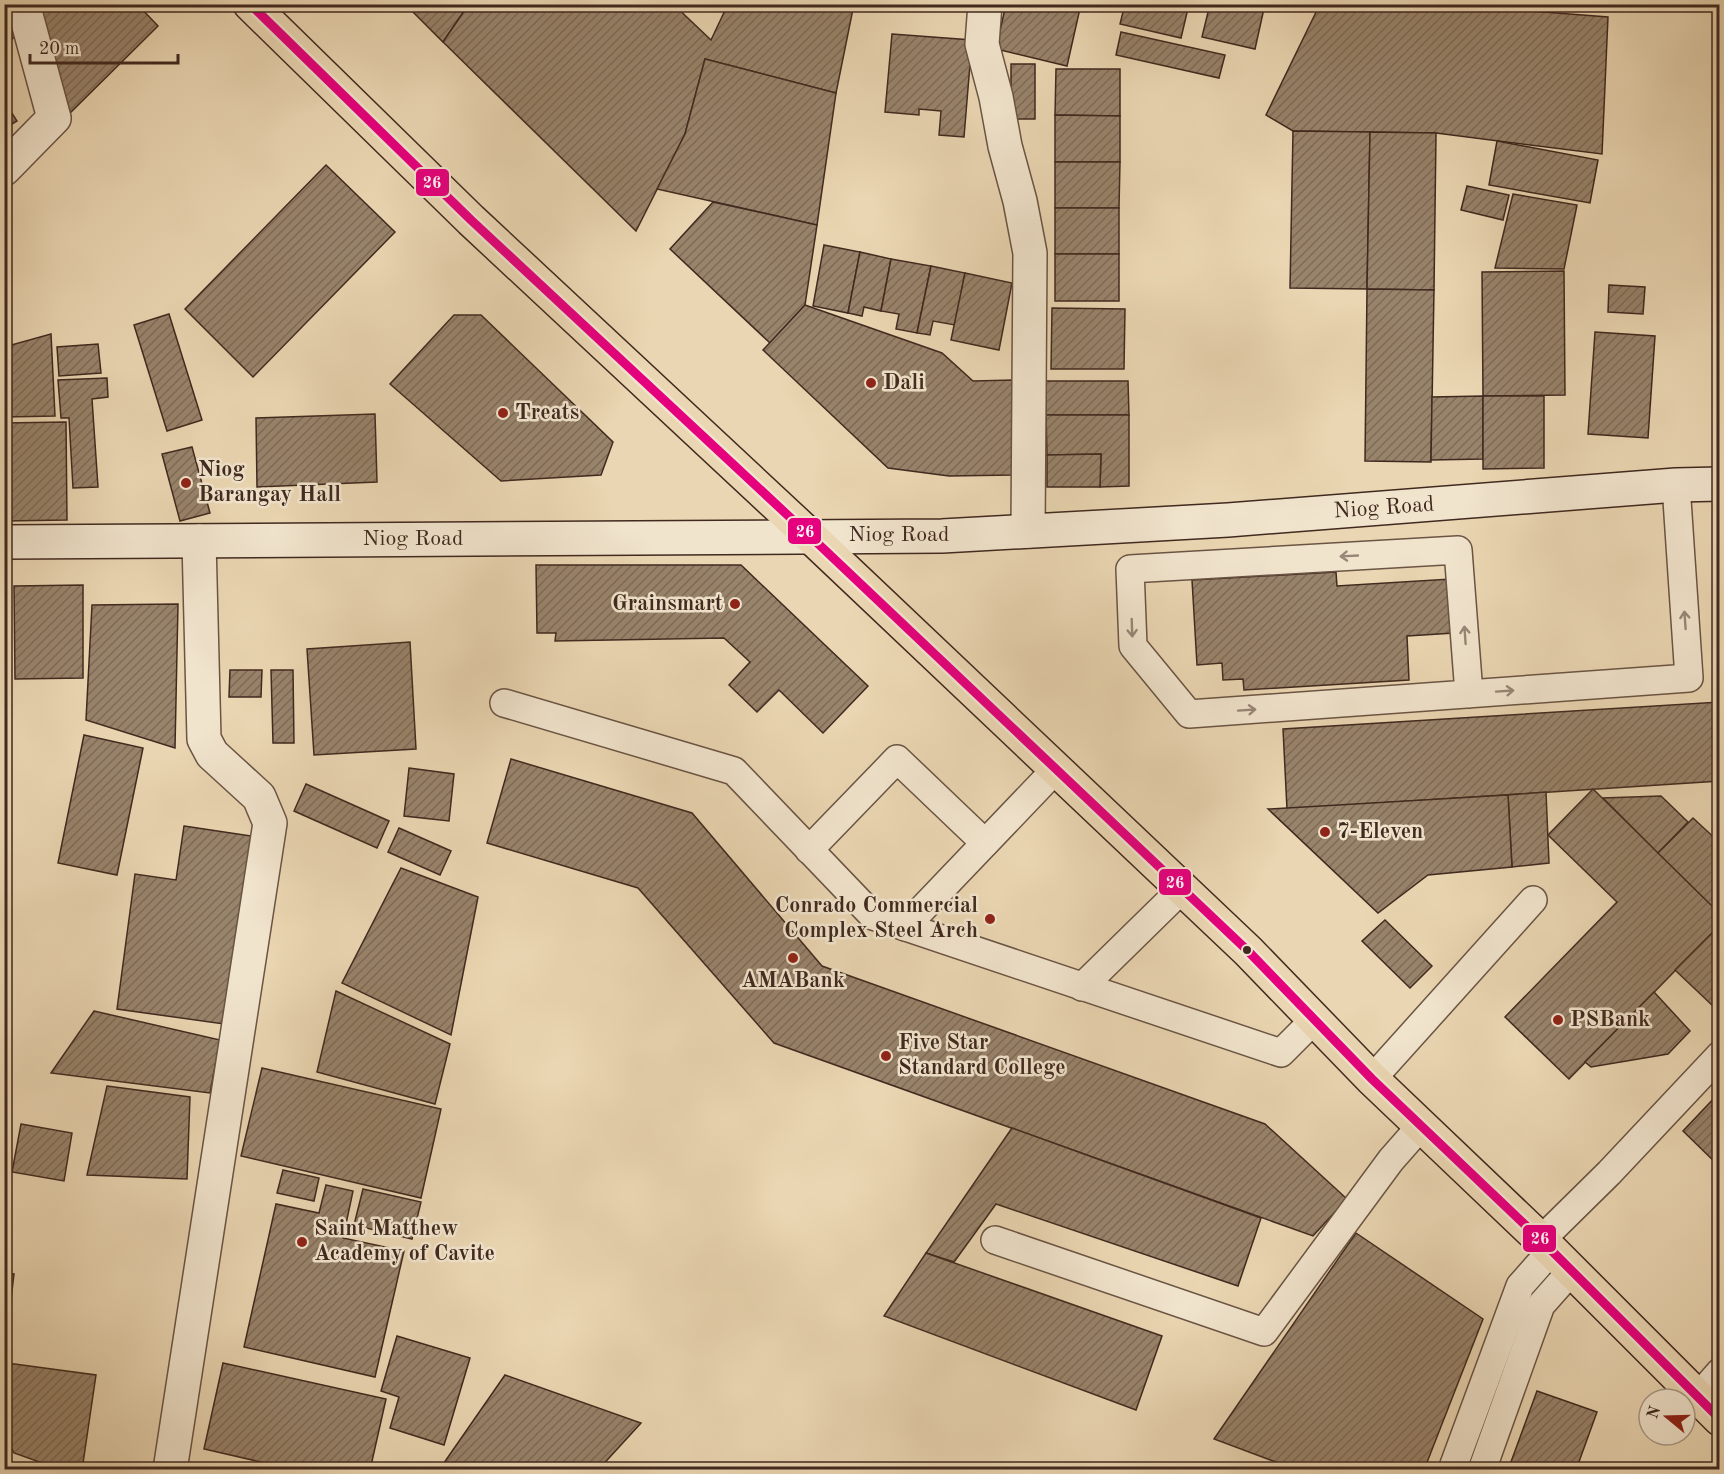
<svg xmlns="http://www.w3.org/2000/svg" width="1724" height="1474" viewBox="0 0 1724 1474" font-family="'Old Standard TT',serif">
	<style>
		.building { fill: url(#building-hatch); stroke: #40291f; stroke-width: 1.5 }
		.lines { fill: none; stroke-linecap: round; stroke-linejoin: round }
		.lane-casing { stroke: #6a5444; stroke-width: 30 }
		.street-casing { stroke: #6a5444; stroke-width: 36 }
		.secondary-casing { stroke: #40291f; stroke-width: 36 }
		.highway-casing { stroke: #40291f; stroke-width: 36 }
		.lane { stroke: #f1e4cd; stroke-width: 27 }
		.street { stroke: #f1e4cd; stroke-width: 33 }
		.secondary { stroke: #f1e4cd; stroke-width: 33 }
		.highway { stroke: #ead6b2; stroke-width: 33 }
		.bus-1-casing { stroke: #f1e4cd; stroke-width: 14 }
		.bus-1 { stroke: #e5007d; stroke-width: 9 }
		.oneway { stroke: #988676 }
		.poi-dot { fill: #8f2418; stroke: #f1e4cd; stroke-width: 2 }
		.bus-dot { fill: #40291f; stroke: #f1e4cd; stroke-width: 2 }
		.labels { text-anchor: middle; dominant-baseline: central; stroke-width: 5; stroke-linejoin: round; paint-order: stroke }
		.poi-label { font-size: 22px; font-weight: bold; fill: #40291f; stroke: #f1e4cd; text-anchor: start }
		.street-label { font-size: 22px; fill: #40291f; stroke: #f1e4cd }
		.line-badge { stroke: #f1e4cd; stroke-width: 2 }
		.badge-label { font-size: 16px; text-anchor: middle; font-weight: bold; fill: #fff }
	</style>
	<defs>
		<pattern id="building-hatch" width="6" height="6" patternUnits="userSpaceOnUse" patternTransform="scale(1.5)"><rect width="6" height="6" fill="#98836b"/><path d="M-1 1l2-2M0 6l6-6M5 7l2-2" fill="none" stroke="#7d6b57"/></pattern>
	</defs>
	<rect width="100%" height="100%" fill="#ead6b2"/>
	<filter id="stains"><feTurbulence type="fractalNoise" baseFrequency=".00333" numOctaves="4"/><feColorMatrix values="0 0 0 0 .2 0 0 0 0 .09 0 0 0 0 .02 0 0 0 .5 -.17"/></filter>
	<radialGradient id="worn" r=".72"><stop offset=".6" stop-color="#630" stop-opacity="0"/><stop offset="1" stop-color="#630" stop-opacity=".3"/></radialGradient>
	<!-- building -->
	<g class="building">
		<polygon points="4,4 8,4 20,33 4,45"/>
		<polygon points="38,4 137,4 158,26 70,113"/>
		<polygon points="409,4 469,4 443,42 407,6"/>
		<polygon points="469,4 673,4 711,40 728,4 854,4 836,93 705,59 685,134 636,231 443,42"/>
		<polygon points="1006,4 1081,4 1067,66 996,49"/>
		<polygon points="1125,4 1189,4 1181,38 1120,24"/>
		<polygon points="1210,4 1265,4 1255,49 1202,37"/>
		<polygon points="1320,4 1443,4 1608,17 1602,154 1436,133 1293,131 1266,115"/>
		<polygon points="1121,32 1225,55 1219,78 1116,55"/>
		<polygon points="892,34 972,40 964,137 939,135 941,111 919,109 919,115 885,112"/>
		<polygon points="705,59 836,93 817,225 657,189 685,134"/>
		<rect x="1011" y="64" width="24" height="55"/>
		<polygon points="1056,69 1120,69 1120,116 1055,115"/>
		<polygon points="4,101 17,121 4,129"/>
		<polygon points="1055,115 1120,116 1120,162 1055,162"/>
		<polygon points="1293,131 1370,132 1367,289 1290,288"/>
		<polygon points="1370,132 1436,133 1434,290 1367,289"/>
		<polygon points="1497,141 1598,160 1590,203 1489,185"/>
		<polygon points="1055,162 1120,162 1119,208 1055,208"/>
		<polygon points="326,165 395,232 253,377 185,309"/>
		<polygon points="1467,186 1509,195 1503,220 1461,210"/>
		<polygon points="1513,194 1577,205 1564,269 1495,268"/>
		<polygon points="713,202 817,225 805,305 770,343 670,249"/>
		<rect x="1055" y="208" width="64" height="46"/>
		<polygon points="824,245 860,252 848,313 813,306"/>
		<polygon points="860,252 891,259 881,311 864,307 862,316 848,313"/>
		<rect x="1055" y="254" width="64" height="47"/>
		<polygon points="891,259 931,266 917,333 896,329 899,314 881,311"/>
		<polygon points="931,266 965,273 955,325 933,321 930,335 917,333"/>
		<polygon points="1564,271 1565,395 1483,396 1482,272"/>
		<polygon points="965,273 1012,283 999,350 951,340"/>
		<polygon points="1609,285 1645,287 1643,314 1608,312"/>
		<polygon points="1367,289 1434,290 1431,462 1365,461"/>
		<polygon points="805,305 942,353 973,381 1013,380 1013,475 949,476 888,468 763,350"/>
		<polygon points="1052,308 1125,309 1124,369 1051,369"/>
		<polygon points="169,314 202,420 167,431 134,325"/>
		<polygon points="454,315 481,315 613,442 601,475 501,481 390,384"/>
		<polygon points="1595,332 1655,336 1648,438 1588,434"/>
		<polygon points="51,334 55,416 4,417 4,347"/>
		<polygon points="98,344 101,373 59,376 57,347"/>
		<polygon points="107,378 108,397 92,399 98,487 73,488 69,418 61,418 58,380"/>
		<polygon points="1046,381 1128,381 1129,415 1046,415"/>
		<polygon points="1483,396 1483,459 1431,460 1432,397"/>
		<polygon points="1483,396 1544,396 1544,468 1483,469"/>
		<polygon points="375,414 377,482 257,487 256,418"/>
		<polygon points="1046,415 1129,415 1129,486 1100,487 1101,454 1047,455"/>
		<polygon points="66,422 67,520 4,521 4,423"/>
		<polygon points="192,447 210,513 180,521 162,454"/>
		<polygon points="1101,454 1100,487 1047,487 1047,455"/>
		<polygon points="536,565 741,565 868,686 823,733 779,690 757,712 729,685 750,662 724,638 555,641 556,633 537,633"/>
		<polygon points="1336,572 1337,586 1451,579 1454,633 1407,636 1409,680 1244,690 1243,679 1223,680 1222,663 1197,665 1192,580"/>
		<polygon points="83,585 83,678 15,679 14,586"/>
		<polygon points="178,604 175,748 86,720 92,605"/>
		<polygon points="410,642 416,749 314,755 307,649"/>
		<polygon points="230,670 262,670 261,697 229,697"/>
		<polygon points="271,670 293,670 294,743 273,743"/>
		<polygon points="1720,702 1720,781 1287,809 1283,729"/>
		<polygon points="84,735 143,748 117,875 58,863"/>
		<polygon points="511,759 692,813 822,966 1265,1124 1347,1199 1313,1236 774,1043 638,888 487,843"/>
		<polygon points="409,768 454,774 449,821 404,816"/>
		<polygon points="306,784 389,821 377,848 294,811"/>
		<polygon points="1593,789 1720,913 1720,925 1569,1079 1505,1017 1617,902 1548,835"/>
		<polygon points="1546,792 1549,863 1512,867 1508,795"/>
		<polygon points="1508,795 1512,867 1428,875 1378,913 1268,809"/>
		<polygon points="1661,796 1688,822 1658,853 1603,798"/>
		<polygon points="1693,818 1720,843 1720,899 1712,906 1658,853"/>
		<polygon points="184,826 258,837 231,1025 117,1009 135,874 176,880"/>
		<polygon points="399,828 451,851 440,875 388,852"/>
		<polygon points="401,868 478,897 451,1035 342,983"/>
		<polygon points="1385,920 1432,966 1410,988 1362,941"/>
		<polygon points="1720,925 1720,1001 1714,1007 1675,970"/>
		<polygon points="336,991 450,1044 435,1104 317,1072"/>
		<polygon points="1654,992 1690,1031 1668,1054 1591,1067 1585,1062"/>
		<polygon points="94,1011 220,1040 210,1093 51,1073"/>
		<polygon points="262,1068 441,1109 421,1198 241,1156"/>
		<polygon points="107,1086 190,1097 187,1179 87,1175"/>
		<polygon points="1720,1092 1720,1167 1683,1131"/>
		<polygon points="21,1124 72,1133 64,1181 12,1172"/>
		<polygon points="1012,1128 1261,1218 1238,1286 996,1204 954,1262 926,1253"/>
		<polygon points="283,1170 319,1178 314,1201 277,1193"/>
		<polygon points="326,1185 353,1191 343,1238 404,1251 375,1377 244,1347 276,1204 319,1213"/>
		<polygon points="363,1189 421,1202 412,1239 354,1225"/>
		<polygon points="1356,1233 1483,1319 1424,1470 1297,1470 1214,1439"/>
		<polygon points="926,1253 1162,1336 1136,1410 884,1316"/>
		<polygon points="4,1273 14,1274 9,1316 4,1316"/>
		<polygon points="397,1336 470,1358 444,1445 390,1428 399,1397 381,1391"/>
		<polygon points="7,1363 96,1375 82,1470 62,1470 14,1453 4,1432 4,1384"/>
		<polygon points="223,1363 386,1399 370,1470 296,1470 204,1449"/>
		<polygon points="505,1375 641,1423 598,1470 439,1470"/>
		<polygon points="1537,1391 1597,1412 1576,1470 1508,1470"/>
	</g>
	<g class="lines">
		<!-- lane casing -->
		<g class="lane-casing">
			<g id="lane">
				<polyline points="1469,694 1458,550 1130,569 1133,646 1189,714 1689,678 1676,485"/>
				<polyline points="504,703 734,771 873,916 1281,1053 1315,1019"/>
				<polyline points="809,850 897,759 985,843"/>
				<polyline points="905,927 1057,768"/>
				<polyline points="1082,987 1183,888"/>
				<polyline points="1372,1079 1533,900"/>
				<polyline points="995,1240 1264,1332 1391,1160 1420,1127"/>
				<polyline points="1541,1240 1609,1173 1720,1055"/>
				<polyline points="1698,1397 1720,1372"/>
				<polyline points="1452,1470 1520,1286 1551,1251"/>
				<polyline points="1482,1470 1541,1305 1572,1270"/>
			</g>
		</g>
		<!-- street casing -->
		<g class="street-casing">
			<g id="street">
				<polyline points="985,4 982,44 996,97 1005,146 1020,201 1030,253 1028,531"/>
				<polyline points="4,169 54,118 23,4"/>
				<polyline points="170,1470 270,823 259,797 212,754 204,739 199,541"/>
			</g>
		</g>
		<!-- secondary casing -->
		<g class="secondary-casing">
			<polyline id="secondary" points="4,542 942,536 1228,520 1676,485 1720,484"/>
		</g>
		<!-- highway casing -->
		<g class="highway-casing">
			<polyline id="highway" points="250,4 471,220 810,536 1248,951 1372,1079 1541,1240 1720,1419"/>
		</g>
		<!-- lane -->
		<use href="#lane" class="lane"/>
		<!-- street -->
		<use href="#street" class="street"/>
		<!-- secondary -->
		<use href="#secondary" class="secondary"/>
		<!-- highway -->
		<use href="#highway" class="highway"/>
		<!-- bus-1 casing -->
		<g class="bus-1-casing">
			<polyline id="bus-1" points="250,4 471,220 810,536 1248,951 1372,1079 1541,1240 1720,1419"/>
		</g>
		<!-- bus-1 -->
		<use href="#bus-1" class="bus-1"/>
	</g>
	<!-- one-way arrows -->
	<defs><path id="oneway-shaft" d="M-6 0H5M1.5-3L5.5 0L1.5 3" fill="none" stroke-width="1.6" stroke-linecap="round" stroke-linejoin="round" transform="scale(1.5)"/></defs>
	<g class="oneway">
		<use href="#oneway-shaft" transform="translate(1349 556) rotate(177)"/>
		<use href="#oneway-shaft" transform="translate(1685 620) rotate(-94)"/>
		<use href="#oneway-shaft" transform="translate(1132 628) rotate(88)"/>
		<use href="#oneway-shaft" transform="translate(1465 635) rotate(-94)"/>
		<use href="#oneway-shaft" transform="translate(1505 691) rotate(-4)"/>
		<use href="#oneway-shaft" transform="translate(1247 710) rotate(-4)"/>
	</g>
	<!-- markers -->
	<g class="poi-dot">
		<circle cx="871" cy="383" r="6"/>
		<circle cx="503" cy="413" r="6"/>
		<circle cx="186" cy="483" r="6"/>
		<circle cx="735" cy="604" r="6"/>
		<circle cx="1325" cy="832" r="6"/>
		<circle cx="990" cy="919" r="6"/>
		<circle cx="793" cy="958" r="6"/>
		<circle cx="1558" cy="1020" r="6"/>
		<circle cx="886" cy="1056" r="6"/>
		<circle cx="302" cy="1242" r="6"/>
	</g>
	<circle class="bus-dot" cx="1247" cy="950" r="5"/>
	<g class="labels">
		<!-- poi labels -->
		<g class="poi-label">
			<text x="883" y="383">Dali</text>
			<text x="515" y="413">Treats</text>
			<text x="198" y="470">Niog<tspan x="198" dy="25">Barangay Hall</tspan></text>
			<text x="723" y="604" text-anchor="end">Grainsmart</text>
			<text x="1337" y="832">7-Eleven</text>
			<text x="978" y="906" text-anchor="end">Conrado Commercial<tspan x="978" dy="25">Complex Steel Arch</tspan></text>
			<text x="793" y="981" text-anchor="middle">AMABank</text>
			<text x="1570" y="1020">PSBank</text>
			<text x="898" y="1043">Five Star<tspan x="898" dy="25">Standard College</tspan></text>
			<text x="314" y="1229">Saint Matthew<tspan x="314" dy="25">Academy of Cavite</tspan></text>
		</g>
		<!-- street labels -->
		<g class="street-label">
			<text transform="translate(1384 508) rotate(-4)">Niog Road</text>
			<text x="899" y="535">Niog Road</text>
			<text x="413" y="539">Niog Road</text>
		</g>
	</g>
	<g class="line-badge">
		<rect x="415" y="168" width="35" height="29" rx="6" fill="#e5007d"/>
		<rect x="787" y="517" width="35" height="28" rx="6" fill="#e5007d"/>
		<rect x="1158" y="868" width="34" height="28" rx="6" fill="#e5007d"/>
		<rect x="1522" y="1224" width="35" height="29" rx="6" fill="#e5007d"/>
	</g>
	<g class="badge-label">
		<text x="432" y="188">26</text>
		<text x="805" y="537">26</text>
		<text x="1175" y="888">26</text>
		<text x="1540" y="1244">26</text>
	</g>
	<!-- margin -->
	<rect width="1724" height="1474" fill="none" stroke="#ead6b2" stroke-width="24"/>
	<rect x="6" y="6" width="1712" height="1462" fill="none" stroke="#40291f" stroke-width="3"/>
	<rect x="12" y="12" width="1700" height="1450" fill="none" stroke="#40291f" stroke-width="1.5"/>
	<!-- north arrow -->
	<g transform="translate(1667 1417) rotate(289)"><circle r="28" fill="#f1e4cd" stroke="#aa9987" stroke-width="1.5"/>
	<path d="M0-4.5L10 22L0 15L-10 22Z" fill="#8f2418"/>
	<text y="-9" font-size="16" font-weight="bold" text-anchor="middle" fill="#40291f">N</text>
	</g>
	<!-- scale -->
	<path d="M30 54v9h148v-9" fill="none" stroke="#40291f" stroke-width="3"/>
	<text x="39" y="54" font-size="18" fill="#40291f" stroke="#f1e4cd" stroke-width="4.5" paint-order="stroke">20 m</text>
	<rect width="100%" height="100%" filter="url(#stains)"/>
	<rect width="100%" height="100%" fill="url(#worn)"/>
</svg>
